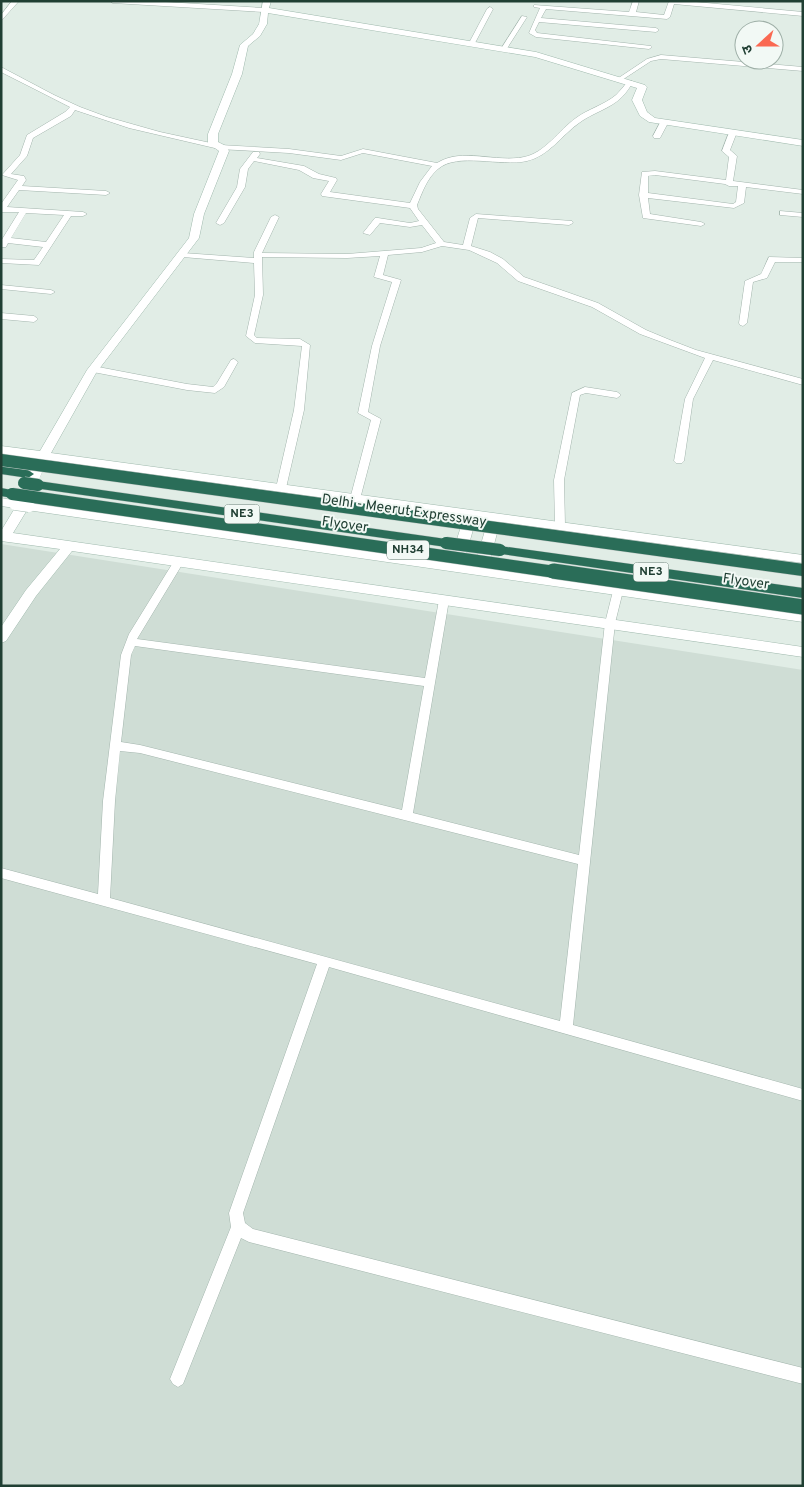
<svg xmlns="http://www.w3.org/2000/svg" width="804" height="1487" viewBox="0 0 804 1487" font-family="Overpass,'Noto Sans Devanagari',sans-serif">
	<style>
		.built { fill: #cfddd5 }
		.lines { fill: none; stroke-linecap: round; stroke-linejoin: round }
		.street-casing { stroke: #a3b5ad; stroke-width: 1 }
		.secondary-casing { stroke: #9fb9ad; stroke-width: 1 }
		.highway-casing { stroke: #c1c9c6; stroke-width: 1 }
		.street { fill: #fff; fill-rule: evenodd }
		.secondary { fill: #fff; fill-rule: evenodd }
		.highway { fill: #2a6d58; fill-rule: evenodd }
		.secondary-bridge-casing { stroke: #9fb9ad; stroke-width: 13; stroke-linecap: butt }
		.highway-bridge-far1-casing { stroke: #c1c9c6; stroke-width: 13; stroke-linecap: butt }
		.highway-bridge-casing { stroke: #c1c9c6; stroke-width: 16; stroke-linecap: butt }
		.secondary-bridge { stroke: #fff; stroke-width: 12 }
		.highway-bridge-far1 { stroke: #2a6d58; stroke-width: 12 }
		.highway-bridge { stroke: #2a6d58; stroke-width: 15 }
		.labels { text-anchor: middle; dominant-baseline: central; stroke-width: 4; stroke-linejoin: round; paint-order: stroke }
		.shield { fill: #f2f9f5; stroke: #5f776d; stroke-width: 1 }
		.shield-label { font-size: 12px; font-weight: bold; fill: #203f33 }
		.street-label { font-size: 14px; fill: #203f33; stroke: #f2f9f5 }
	</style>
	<rect width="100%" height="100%" fill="#e1ede6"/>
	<!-- built -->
	<polygon class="built" points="1,544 803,670 803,1486 1,1486"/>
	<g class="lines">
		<!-- street casing -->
		<g class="street-casing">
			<g id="street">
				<polygon points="12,1 19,1 1,21 1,15"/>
				<polygon points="110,1 149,1 264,8 267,10 264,12 113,3"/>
				<polygon points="633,1 639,1 636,12 664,15 669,1 685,1 803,12 803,16 674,4 670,17 667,19 546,9 541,18 656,28 659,30 656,32 539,22 535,30 537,33 651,46 652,47 649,49 536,37 529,33 540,8 534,7 534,5 629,12"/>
				<polygon points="490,7 493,9 475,43 470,44 469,43 487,9"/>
				<polygon points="522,16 527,17 506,50 502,50 501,49"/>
				<polygon points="661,55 803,67 803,71 661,59 651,61 622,80 617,79 647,59"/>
				<path d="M1,67L54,95L80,107L107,117L160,132L220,145L289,149L341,156L363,149L437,163C462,147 496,163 524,157C545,153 559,130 576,118C588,109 604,105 616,95C620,91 624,86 628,81H632L633,82C630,87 626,93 622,97C610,109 592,113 579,123C562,135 549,156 527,161C501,167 457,152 438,169C427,178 422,193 417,205L418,209L444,242L463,245L470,218L476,214L572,221L573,223L569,225L478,218L471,246L490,252L503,259L524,277L598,303L646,330L670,340L696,350L803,379V385L713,360L693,399L684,461L682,463H676L674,461L685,399L705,358L640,334L592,307L518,281L497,263L469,250L442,246L422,252L388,255L383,275L401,280L380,346L368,412L381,419L360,499L355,502L350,499L371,420L358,413L372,346L392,282L374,277L380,256L347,258L262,257L263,295L254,335L257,338L300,339L310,345L304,410L286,488L281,491L278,490L276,488L294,410L302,346L255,343L246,336L255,295L254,263L183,257L179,255L183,253L254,258V252L271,217L275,215L279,217L262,253L347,254L421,248L436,243L422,225L410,227L380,223L370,235L363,233L375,218H378L410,223L419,221L410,208L322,196L321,194L329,181L313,178L299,170L254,161L248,169L245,187L224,223L220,225L216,223L237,187L240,169L253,152H259L260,154L257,158L304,166L319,174L336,178L337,180L330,192L410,203L420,182L432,166L363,153L341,160L289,153L219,149L129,128L75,110L71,116L33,138L27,156L11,174L24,176L26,180L22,186L106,191L110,193L106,195L19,190L7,207L83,212L87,214L83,216H71L39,265L1,263V259L34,260L43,247L8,243L6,247H1V241L19,212H1V204L18,180L2,175L20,155L27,135L65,112L70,107L1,72ZM26,213L64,215L46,242L11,238Z"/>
				<polygon points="661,121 668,123 660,138 654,138 653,136"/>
				<path d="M730,130L737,132L730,150L737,156L733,181L803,190V194L746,187L744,203L734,208L648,198L650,214L701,222L705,224L701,226L643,218L639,195L642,172L655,171L726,180L729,157L722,151ZM655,175L725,184L729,186H738L736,202L733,204L648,193V176Z"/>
				<polygon points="780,211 803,213 803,217 780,215"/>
				<polygon points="769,257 803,258 803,262 775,262 767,278 753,282 747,323 743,326 740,325 739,323 745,281 761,274"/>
				<polygon points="1,285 51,290 55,292 51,294 1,289"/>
				<polygon points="1,313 34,316 38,319 34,322 1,319"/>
				<polygon points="234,359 238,362 224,387 215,393 187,390 93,372 89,369 93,366 187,384 213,387 217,383 231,360"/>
				<polygon points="585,387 617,392 621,395 617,398 586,393 580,395 564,480 565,526 560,529 555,526 554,480 572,393"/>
				<path d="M178,560L183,563L137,639L425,678L439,600L444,596L448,598L449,600L413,813L579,855L605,623L613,591L614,589H622L623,591L615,623L573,1025L803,1089V1101L329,967L243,1213L245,1223L253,1229L803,1368V1384L249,1242L241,1238L183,1384L178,1387L173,1384L170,1379L231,1227L229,1213L317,964L1,878V868L98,894L103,801L121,655L129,634L174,561ZM135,646L424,686L402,810L140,745L121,742L131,655ZM120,751L140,753L578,864L560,1021L110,898L115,801Z"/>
			</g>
		</g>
		<!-- secondary casing -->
		<g class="secondary-casing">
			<path id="secondary" d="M263,1H271L269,8L536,52L645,85L647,87L642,100L647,112L655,118L803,140V146L649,122L640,116L632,100L637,88L535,57L268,13L267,24L260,36L248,46L242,74L218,134V142L226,146L229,151L204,214L199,238L96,373L51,453L803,555V563L500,522L488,567L803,612V622L27,510L13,533L803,647V657L72,551L36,596L6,641L1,643V627L26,590L60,549L1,541V531L15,508L1,506V498L18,501L36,459L1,454V446L40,451L87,370L189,238L194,214L219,151L208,143V134L232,74L240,45L253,34L259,24ZM47,460L464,517L451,558L453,561H463L465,558L476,519L488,520L475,565L30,502Z"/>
		</g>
		<!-- highway casing -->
		<g class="highway-casing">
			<g id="highway">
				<polygon points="1,466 28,470 34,474 28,478 1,474"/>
				<polygon points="38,481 446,539 451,540 453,543 451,546 446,547 34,488 32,485"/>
				<polygon points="1,488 17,491 18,494 12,498 1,496"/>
				<polygon points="500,546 803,588 803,598 495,553 493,550 495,547"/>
			</g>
		</g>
		<!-- street -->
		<use href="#street" class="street"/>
		<!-- secondary -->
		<use href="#secondary" class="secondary"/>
		<!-- highway -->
		<use href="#highway" class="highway"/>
		<!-- secondary-bridge casing -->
		<g class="secondary-bridge-casing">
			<polyline id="secondary-bridge" points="15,504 29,506"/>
		</g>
		<!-- highway-bridge-far1 casing -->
		<g class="highway-bridge-far1-casing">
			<g id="highway-bridge-far1">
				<polyline points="1,460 803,570"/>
				<polyline points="24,483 38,485"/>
				<polyline points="12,494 562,573"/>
				<polyline points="446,543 500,550"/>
			</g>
		</g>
		<!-- highway-bridge casing -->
		<g class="highway-bridge-casing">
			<polyline id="highway-bridge" points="553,571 803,607"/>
		</g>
		<!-- secondary-bridge -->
		<use href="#secondary-bridge" class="secondary-bridge"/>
		<!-- highway-bridge-far1 -->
		<use href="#highway-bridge-far1" class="highway-bridge-far1"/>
		<!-- highway-bridge -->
		<use href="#highway-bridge" class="highway-bridge"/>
	</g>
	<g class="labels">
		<!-- shield labels -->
		<g class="shield">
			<rect x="224.5" y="504.5" width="35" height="19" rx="4"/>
			<rect x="387" y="540.5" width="42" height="19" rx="4"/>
			<rect x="633.5" y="562.5" width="35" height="19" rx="4"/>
		</g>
		<g class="shield-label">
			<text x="242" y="514">NE3</text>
			<text x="408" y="550">NH34</text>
			<text x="651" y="572">NE3</text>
		</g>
		<!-- street labels -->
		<g class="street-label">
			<text transform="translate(404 511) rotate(8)">Delhi - Meerut Expressway</text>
			<text transform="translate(345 525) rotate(8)">Flyover</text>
			<text transform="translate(746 582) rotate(8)">Flyover</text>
		</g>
	</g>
	<!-- border -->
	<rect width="804" height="1487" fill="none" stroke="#203f33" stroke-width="5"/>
	<!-- north arrow -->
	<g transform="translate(759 45) rotate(249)"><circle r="24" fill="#f2f9f5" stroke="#9eafa7"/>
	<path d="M0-4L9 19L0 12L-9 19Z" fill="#fa6952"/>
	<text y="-8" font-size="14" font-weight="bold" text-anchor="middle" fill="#203f33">उ</text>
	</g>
</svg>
